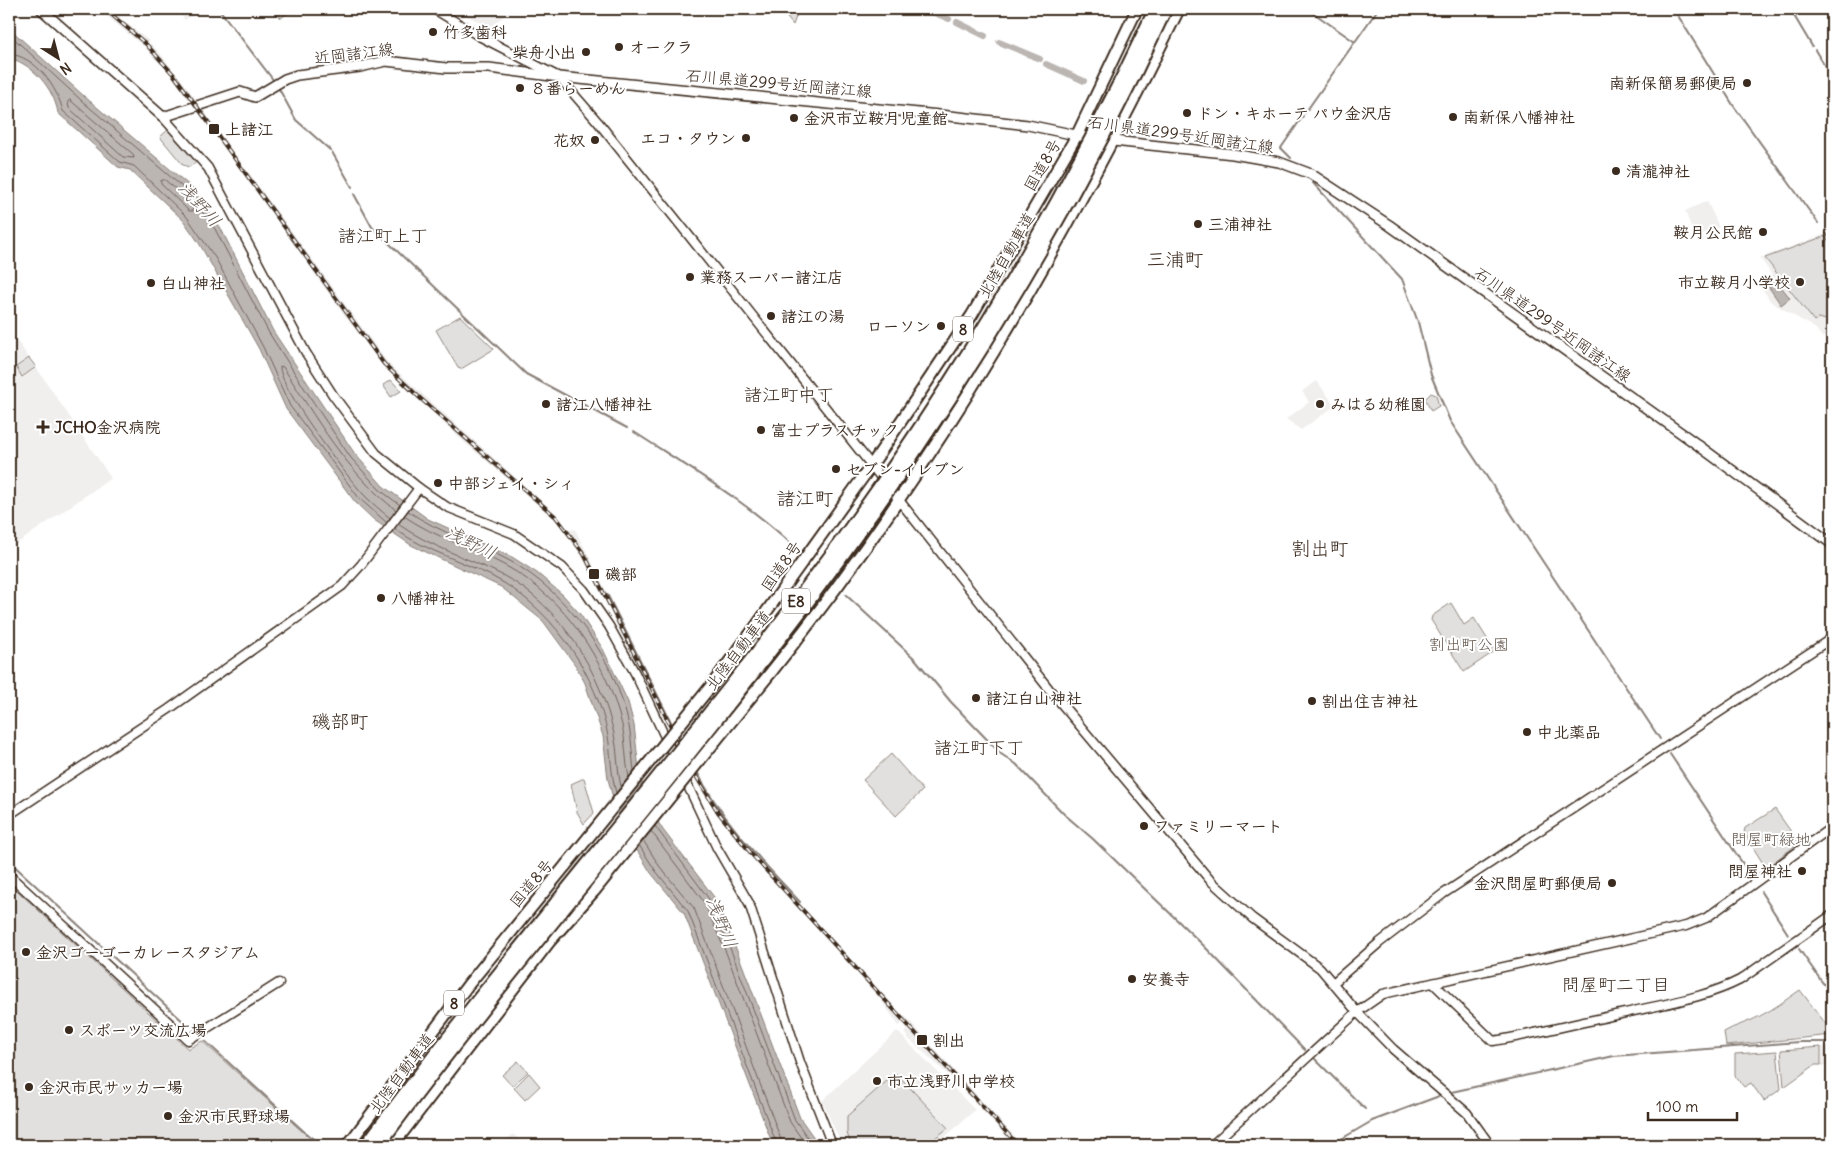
<svg xmlns="http://www.w3.org/2000/svg" width="1841" height="1154" viewBox="0 0 1841 1154" font-family="Delius,'Klee One',sans-serif">
	<style>
		.built { fill: #f1efee }
		.green { fill: #e2e0de; stroke: #8e857e }
		.water { fill: #bcb6b3; stroke: #887e77 }
		.lines { fill: none; stroke-linecap: round; stroke-linejoin: round }
		.shore { stroke: #6f625a; stroke-width: 1 }
		.stream { stroke: #887e77; stroke-width: 2 }
		.canal { stroke: #bcb6b3; stroke-width: 6 }
		.tertiary-casing { stroke: #3b2a1e; stroke-width: 11 }
		.secondary-casing { stroke: #3b2a1e; stroke-width: 12 }
		.trunk-casing { stroke: #3b2a1e; stroke-width: 14 }
		.tertiary { stroke: #fff; stroke-width: 8 }
		.secondary { stroke: #fff; stroke-width: 9 }
		.trunk { stroke: #fff; stroke-width: 10 }
		.rail-casing { stroke: #3b2a1e; stroke-width: 4 }
		.rail { stroke: #fff; stroke-width: 2; stroke-dasharray: 5.5; stroke-linecap: butt }
		.trunk-bridge-casing { stroke: #3b2a1e; stroke-width: 14; stroke-linecap: butt }
		.motorway-bridge-casing { stroke: #3b2a1e; stroke-width: 15; stroke-linecap: butt }
		.trunk-bridge { stroke: #fff; stroke-width: 10 }
		.motorway-bridge { stroke: #fff; stroke-width: 11 }
		.poi-dot { fill: #3b2a1e; stroke: #fff; stroke-width: 2 }
		.labels { text-anchor: middle; dominant-baseline: central; stroke-width: 4; stroke-linejoin: round; paint-order: stroke }
		.shield { fill: #fff; stroke: #766a62; stroke-width: 1 }
		.shield-label { font-size: 15px; font-weight: bold; fill: #3b2a1e }
		.poi-label { font-size: 16px; font-weight: bold; fill: #3b2a1e; stroke: #fff; text-anchor: start }
		.street-label { font-size: 16px; fill: #3b2a1e; stroke: #fff }
		.park-label { font-size: 16px; fill: #65584e; stroke: #fff }
		.water-label { font-size: 18px; font-style: italic; fill: #685b52; stroke: #fff }
		.neighbourhood-label { font-size: 18px; fill: #3b2a1e; stroke: #fff }
		.quarter-label { font-size: 19px; fill: #3b2a1e; stroke: #fff }
	</style>
	<rect width="100%" height="100%" fill="#fff"/>
	<filter id="ink" filterUnits="userSpaceOnUse"><feTurbulence type="fractalNoise" baseFrequency=".02" numOctaves="2"/><feDisplacementMap in="SourceGraphic" scale="10" xChannelSelector="R" yChannelSelector="G"/><feConvolveMatrix kernelMatrix="1 2 1 2 8 2 1 2 1" color-interpolation-filters="sRGB"/></filter>
	<g filter="url(#ink)">
		<!-- built -->
		<g class="built">
			<polygon points="98,9 109,9 149,41 143,46"/>
			<polygon points="176,9 199,9 185,20"/>
			<polygon points="456,9 513,9 489,28"/>
			<polygon points="151,44 162,56 197,100 192,102 162,63 160,64 145,48"/>
			<polygon points="202,105 210,120 388,363 555,513 569,530 575,529 700,780 716,808 746,846 904,1017 905,1016 1022,1145 1014,1145 956,1082 910,1040 904,1033 908,1029 903,1023 899,1026 881,1000 729,831 693,778 600,591 581,555 566,533 559,523 464,442 387,370 345,316 196,107"/>
			<polygon points="1707,201 1719,227 1695,237 1685,211"/>
			<polygon points="1832,232 1832,331 1823,338 1816,329 1771,302 1761,287 1774,278 1760,258"/>
			<polygon points="9,329 29,358 16,368 22,377 36,367 111,478 9,549"/>
			<polygon points="1317,381 1335,406 1301,430 1286,419 1309,402 1302,391"/>
			<polygon points="897,1031 975,1110 936,1145 839,1145 836,1139 838,1137 822,1101"/>
			<polygon points="1832,1046 1832,1066 1822,1066 1822,1047"/>
			<polygon points="513,1134 524,1145 501,1145"/>
		</g>
		<!-- green -->
		<g class="green">
			<polygon points="273,9 293,9 281,18"/>
			<polygon points="780,9 799,9 793,25"/>
			<polygon points="169,129 197,162 189,167 183,165 160,137"/>
			<polygon points="1825,236 1832,246 1832,324 1830,325 1826,320 1819,318 1814,321 1765,258"/>
			<polygon points="460,316 494,349 461,369 458,368 436,330"/>
			<polygon points="29,358 36,367 22,377 16,367"/>
			<polygon points="391,380 401,391 391,397 383,385"/>
			<polygon points="1431,393 1436,395 1439,406 1431,411 1425,399"/>
			<polygon points="1451,603 1464,625 1474,618 1495,651 1464,672 1431,620 1432,616"/>
			<polygon points="891,754 923,790 896,816 863,780"/>
			<polygon points="584,778 594,813 584,824 577,812 571,784"/>
			<polygon points="1775,809 1799,843 1767,867 1764,865 1744,833 1745,828"/>
			<polygon points="9,883 188,1049 202,1041 314,1142 310,1145 9,1145"/>
			<path d="M1800,990L1832,1032V1035L1726,1046L1724,1032C1735,1025 1748,1023 1760,1016C1774,1009 1787,999 1800,990Z"/>
			<polygon points="1821,1047 1821,1065 1815,1065 1784,1087 1781,1050"/>
			<polygon points="1777,1051 1781,1089 1764,1101 1751,1083 1744,1087 1735,1076 1735,1054"/>
			<polygon points="518,1061 528,1072 512,1086 502,1075"/>
			<polygon points="529,1073 540,1086 525,1100 514,1088"/>
			<polygon points="896,1073 948,1128 926,1145 851,1145 847,1133 847,1116"/>
		</g>
		<!-- water -->
		<g class="water">
			<path d="M9,28L85,97L191,187L220,227L273,331L355,454L383,486L428,519L512,557L537,573L563,595L580,614L603,649L628,702L634,725L639,770L647,804L663,830L714,897L737,951L800,1118L819,1145H773L684,913L651,873L619,821L608,779L603,736L585,683L576,666L543,621L501,587L411,545L374,520L355,502L286,409L259,349L199,243L183,220L130,170L118,167L58,113C54,89 33,64 9,58Z"/>
			<polygon points="1776,280 1790,298 1781,305 1768,286"/>
		</g>
		<g class="lines">
			<!-- shore -->
			<g class="shore">
				<polyline points="9,34 82,101 187,191 215,229 269,333 319,411 351,458 380,490 400,505"/>
				<path d="M9,54C36,56 57,87 63,111L120,162L134,166L187,217L216,259L263,347L290,406L359,498L387,523"/>
				<polygon points="70,100 133,154 134,158 123,157 69,108 68,102"/>
				<polygon points="165,180 183,195 193,208 193,211 189,211 161,184 161,181"/>
				<path d="M408,511C439,533 477,543 510,561C569,594 616,660 629,726C632,741 632,756 634,771"/>
				<path d="M404,516C436,538 473,548 506,566C565,598 606,661 622,725C626,742 625,760 629,778"/>
				<path d="M390,518C381,511 372,503 364,495C348,478 277,385 280,366L283,367C316,418 347,473 396,510"/>
				<path d="M398,524C430,547 469,558 504,576C561,606 601,673 614,734C618,752 617,770 621,787"/>
				<path d="M395,529C428,553 469,562 504,583C556,615 597,676 608,736C611,755 611,774 616,793"/>
				<polyline points="655,826 709,899 732,953 795,1120 813,1145"/>
				<polyline points="651,831 704,902 727,955 790,1122 806,1145"/>
				<polyline points="643,840 660,867 694,908 783,1145"/>
				<polyline points="639,845 655,870 688,911 777,1145"/>
			</g>
			<!-- stream -->
			<g class="stream">
				<polyline points="219,9 274,81"/>
				<polyline points="1308,9 1355,42"/>
				<polyline points="1790,9 1812,46"/>
				<polyline points="1677,14 1733,105 1818,223"/>
				<polyline points="1815,50 1832,78"/>
				<polyline points="278,87 296,120 330,150"/>
				<polyline points="1305,113 1378,9"/>
				<polyline points="332,152 352,187"/>
				<polyline points="1291,158 1281,148 1303,116"/>
				<polyline points="1313,183 1402,279 1418,322 1431,375 1450,421 1660,739"/>
				<polyline points="354,194 372,227 526,374 627,428"/>
				<polyline points="1826,233 1832,242"/>
				<path d="M634,432C691,469 751,504 800,552"/>
				<polyline points="607,594 673,726"/>
				<polyline points="846,595 916,660 951,702 1001,754 1016,764 1064,814 1093,839 1202,944 1305,1050"/>
				<polyline points="1670,754 1749,873"/>
				<path d="M696,770C722,821 761,860 800,902"/>
				<polyline points="9,861 187,1025"/>
				<polyline points="1761,892 1788,934"/>
				<polyline points="1799,949 1822,982 1832,992"/>
				<polyline points="205,1041 309,1136 325,1145"/>
				<polyline points="1315,1059 1365,1109"/>
				<polyline points="1447,1093 1614,1056 1799,1042 1832,1042"/>
				<polyline points="1331,1145 1372,1121 1442,1095"/>
			</g>
			<!-- canal -->
			<g class="canal">
				<polyline points="925,9 949,19"/>
				<polyline points="957,22 985,36"/>
				<polyline points="999,42 1040,59"/>
				<polyline points="1046,64 1084,81"/>
			</g>
			<!-- tertiary casing -->
			<g class="tertiary-casing">
				<g id="tertiary">
					<polyline points="434,9 479,36 559,77 598,122 690,237 1049,689 1210,880 1252,918 1320,968 1357,1012 1393,1049 1467,1113 1490,1145"/>
					<polyline points="163,117 208,168 306,353 333,395 376,453 419,488 447,507 514,534 562,567 584,590 609,626 635,673 717,848 749,903 800,1062 832,1145"/>
					<polyline points="9,815 169,709 342,586 361,565 419,488"/>
					<polyline points="9,875 188,1040 279,983"/>
					<polyline points="1333,983 1379,943 1443,894 1832,638"/>
					<path d="M1433,983L1493,1041C1537,1034 1581,1022 1625,1013C1663,1004 1705,998 1740,980L1832,915"/>
					<polyline points="1212,1145 1357,1012 1383,994 1686,926 1706,918 1832,827"/>
				</g>
			</g>
			<!-- secondary casing -->
			<g class="secondary-casing">
				<polyline id="secondary" points="41,9 163,117 240,92 255,97 285,79 297,75 360,67 386,61 446,68 489,68 559,77 959,117 1028,125 1095,139 1233,154 1279,162 1311,174 1389,225 1691,440 1832,544"/>
			</g>
			<!-- trunk casing -->
			<g class="trunk-casing">
				<g id="trunk">
					<polyline points="754,629 871,466 972,315 1077,135 1137,9"/>
					<path d="M772,671C935,469 1065,242 1179,9"/>
					<polyline points="348,1145 468,985 566,865"/>
					<polyline points="393,1145 550,941 595,890"/>
				</g>
			</g>
			<!-- tertiary -->
			<use href="#tertiary" class="tertiary"/>
			<!-- secondary -->
			<use href="#secondary" class="secondary"/>
			<!-- trunk -->
			<use href="#trunk" class="trunk"/>
			<!-- rail casing -->
			<g class="rail-casing">
				<polyline id="rail" points="105,9 146,44 174,75 384,364 421,399 556,517 584,554 696,776 718,812 754,857 1018,1145"/>
			</g>
			<!-- rail -->
			<use href="#rail" class="rail"/>
			<!-- trunk-bridge casing -->
			<g class="trunk-bridge-casing">
				<g id="trunk-bridge">
					<polyline points="566,865 711,686 754,629"/>
					<polyline points="595,890 772,671"/>
				</g>
			</g>
			<!-- motorway-bridge casing -->
			<g class="motorway-bridge-casing">
				<g id="motorway-bridge">
					<path d="M366,1145C503,960 655,787 794,604C934,420 1057,218 1155,9"/>
					<path d="M379,1145C514,962 665,792 802,610C943,423 1068,221 1166,9"/>
				</g>
			</g>
			<!-- trunk-bridge -->
			<use href="#trunk-bridge" class="trunk-bridge"/>
			<!-- motorway-bridge -->
			<use href="#motorway-bridge" class="motorway-bridge"/>
		</g>
	</g>
	<!-- markers -->
	<g class="poi-dot">
		<circle cx="433" cy="32" r="5"/>
		<circle cx="619" cy="47" r="5"/>
		<circle cx="586" cy="52" r="5"/>
		<circle cx="1747" cy="83" r="5"/>
		<circle cx="520" cy="88" r="5"/>
		<circle cx="1187" cy="113" r="5"/>
		<circle cx="1453" cy="117" r="5"/>
		<circle cx="794" cy="118" r="5"/>
		<rect x="208" y="123" width="12" height="12" rx="2.5"/>
		<circle cx="746" cy="138" r="5"/>
		<circle cx="595" cy="140" r="5"/>
		<circle cx="1616" cy="171" r="5"/>
		<circle cx="1198" cy="224" r="5"/>
		<circle cx="1763" cy="232" r="5"/>
		<circle cx="690" cy="277" r="5"/>
		<circle cx="1800" cy="282" r="5"/>
		<circle cx="151" cy="283" r="5"/>
		<circle cx="771" cy="316" r="5"/>
		<circle cx="941" cy="326" r="5"/>
		<circle cx="546" cy="404" r="5"/>
		<circle cx="1320" cy="404" r="5"/>
		<path d="M40.5 419.5h5v5h5v5h-5v5h-5v-5h-5v-5h5z"/>
		<circle cx="761" cy="430" r="5"/>
		<circle cx="836" cy="469" r="5"/>
		<circle cx="438" cy="483" r="5"/>
		<rect x="588" y="568" width="12" height="12" rx="2.5"/>
		<circle cx="381" cy="598" r="5"/>
		<circle cx="976" cy="698" r="5"/>
		<circle cx="1312" cy="701" r="5"/>
		<circle cx="1527" cy="732" r="5"/>
		<circle cx="1144" cy="826" r="5"/>
		<circle cx="1802" cy="871" r="5"/>
		<circle cx="1612" cy="883" r="5"/>
		<circle cx="26" cy="952" r="5"/>
		<circle cx="1132" cy="979" r="5"/>
		<circle cx="69" cy="1030" r="5"/>
		<rect x="916" y="1034" width="12" height="12" rx="2.5"/>
		<circle cx="877" cy="1081" r="5"/>
		<circle cx="29" cy="1087" r="5"/>
		<circle cx="168" cy="1116" r="5"/>
	</g>
	<g class="labels">
		<!-- shield labels -->
		<g class="shield">
			<rect x="953" y="316.5" width="20" height="25" rx="4"/>
			<rect x="782" y="588.5" width="28" height="25" rx="4"/>
			<rect x="444" y="990.5" width="20" height="25" rx="4"/>
		</g>
		<g class="shield-label">
			<text x="963" y="329">8</text>
			<text x="796" y="601">E8</text>
			<text x="454" y="1003">8</text>
		</g>
		<!-- poi labels -->
		<g class="poi-label">
			<text x="443" y="32">竹多歯科</text>
			<text x="629" y="47">オークラ</text>
			<text x="576" y="52" text-anchor="end">柴舟小出</text>
			<text x="1737" y="83" text-anchor="end">南新保簡易郵便局</text>
			<text x="530" y="88">８番らーめん</text>
			<text x="1197" y="113">ドン・キホーテ パウ金沢店</text>
			<text x="1463" y="117">南新保八幡神社</text>
			<text x="804" y="118">金沢市立鞍月児童館</text>
			<text x="225" y="129">上諸江</text>
			<text x="736" y="138" text-anchor="end">エコ・タウン</text>
			<text x="585" y="140" text-anchor="end">花奴</text>
			<text x="1626" y="171">清瀧神社</text>
			<text x="1208" y="224">三浦神社</text>
			<text x="1753" y="232" text-anchor="end">鞍月公民館</text>
			<text x="700" y="277">業務スーパー諸江店</text>
			<text x="1790" y="282" text-anchor="end">市立鞍月小学校</text>
			<text x="161" y="283">白山神社</text>
			<text x="781" y="316">諸江の湯</text>
			<text x="931" y="326" text-anchor="end">ローソン</text>
			<text x="556" y="404">諸江八幡神社</text>
			<text x="1330" y="404">みはる幼稚園</text>
			<text x="54" y="427">JCHO金沢病院</text>
			<text x="771" y="430">富士プラスチック</text>
			<text x="846" y="469">セブン-イレブン</text>
			<text x="448" y="483">中部ジェイ・シィ</text>
			<text x="605" y="574">磯部</text>
			<text x="391" y="598">八幡神社</text>
			<text x="986" y="698">諸江白山神社</text>
			<text x="1322" y="701">割出住吉神社</text>
			<text x="1537" y="732">中北薬品</text>
			<text x="1154" y="826">ファミリーマート</text>
			<text x="1792" y="871" text-anchor="end">問屋神社</text>
			<text x="1602" y="883" text-anchor="end">金沢問屋町郵便局</text>
			<text x="36" y="952">金沢ゴーゴーカレースタジアム</text>
			<text x="1142" y="979">安養寺</text>
			<text x="79" y="1030">スポーツ交流広場</text>
			<text x="933" y="1040">割出</text>
			<text x="887" y="1081">市立浅野川中学校</text>
			<text x="39" y="1087">金沢市民サッカー場</text>
			<text x="178" y="1116">金沢市民野球場</text>
		</g>
		<!-- street labels -->
		<g class="street-label">
			<text transform="translate(354 53) rotate(-7)">近岡諸江線</text>
			<text transform="translate(779 83) rotate(5)">石川県道299号近岡諸江線</text>
			<text transform="translate(1181 134) rotate(8)">石川県道299号近岡諸江線</text>
			<text transform="translate(1042 165) rotate(-60)">国道8号</text>
			<text transform="translate(1006 255) rotate(-60)">北陸自動車道</text>
			<text transform="translate(1553 324) rotate(35)">石川県道299号近岡諸江線</text>
			<text transform="translate(781 566) rotate(-55)">国道8号</text>
			<text transform="translate(738 650) rotate(-52)">北陸自動車道</text>
			<text transform="translate(531 883) rotate(-50)">国道8号</text>
			<text transform="translate(401 1073) rotate(-53)">北陸自動車道</text>
		</g>
		<!-- park labels -->
		<g class="park-label">
			<text x="1469" y="644">割出町公園</text>
			<text x="1771" y="839">問屋町緑地</text>
		</g>
		<!-- water labels -->
		<g class="water-label">
			<text transform="translate(200 204) rotate(48)">浅野川</text>
			<text transform="translate(471 542) rotate(26)">浅野川</text>
			<text transform="translate(722 922) rotate(68)">浅野川</text>
		</g>
		<!-- neighbourhood labels -->
		<g class="neighbourhood-label">
			<text x="383" y="235">諸江町上丁</text>
			<text x="789" y="394">諸江町中丁</text>
			<text x="979" y="747">諸江町下丁</text>
			<text x="1616" y="984">問屋町二丁目</text>
		</g>
		<!-- quarter labels -->
		<g class="quarter-label">
			<text x="1175" y="259">三浦町</text>
			<text x="805" y="498">諸江町</text>
			<text x="1320" y="548">割出町</text>
			<text x="340" y="721">磯部町</text>
		</g>
	</g>
	<!-- margin -->
	<rect width="1841" height="1154" fill="none" stroke="#fff" stroke-width="30"/>
	<rect x="15" y="15" width="1811" height="1124" fill="none" stroke="#3b2a1e" stroke-width="2" filter="url(#ink)"/>
	<!-- north arrow -->
	<g transform="translate(58 58) rotate(144)" stroke="#ffffff" stroke-width="4" paint-order="stroke">
	<path d="M0-4L9 19L0 12L-9 19Z" fill="#3b2a1e"/>
	<text y="-8" font-size="14" font-weight="bold" text-anchor="middle" fill="#3b2a1e">N</text>
	</g>
	<!-- scale -->
	<path d="M1648 1112v8h89v-8" fill="none" stroke="#3b2a1e" stroke-width="2.5"/>
	<text x="1656" y="1112" font-size="15" fill="#3b2a1e" stroke="#ffffff" stroke-width="4" paint-order="stroke">100 m</text>
</svg>
